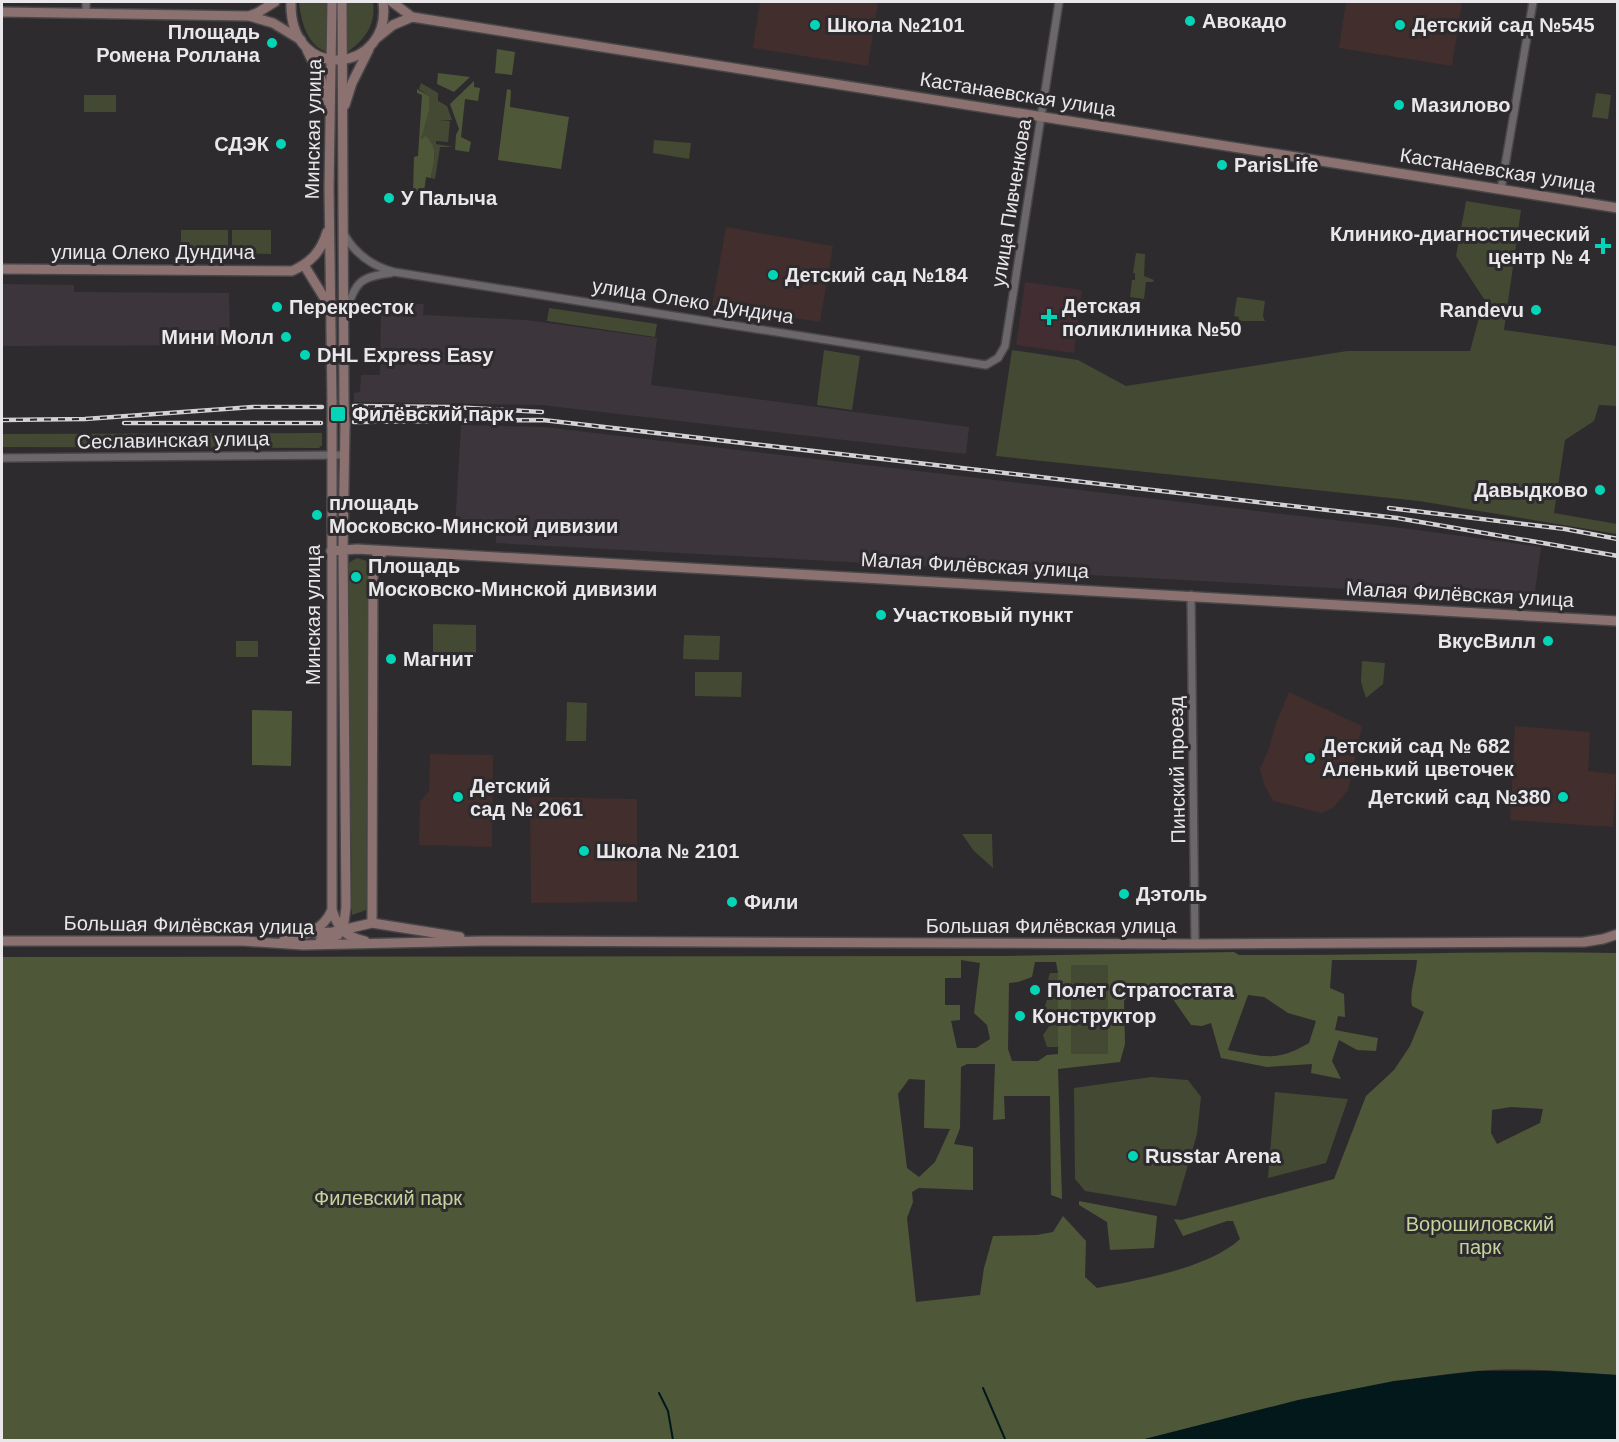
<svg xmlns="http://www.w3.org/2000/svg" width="1619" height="1442" viewBox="0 0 1619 1442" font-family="Arial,sans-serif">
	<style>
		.built { fill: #3d353c }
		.education { fill: #422e2d }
		.medical { fill: #412d32 }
		.green { fill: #434933 }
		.forest { fill: #4f5739; fill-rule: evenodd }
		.water { fill: #03181a }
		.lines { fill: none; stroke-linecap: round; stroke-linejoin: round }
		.stream { stroke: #03181a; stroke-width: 2 }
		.street-casing { stroke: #494649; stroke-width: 10 }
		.secondary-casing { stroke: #494649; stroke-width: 12 }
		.street { stroke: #6b676b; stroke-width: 7 }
		.secondary { stroke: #8b7271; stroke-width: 9 }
		.rail-casing { stroke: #d4d2d4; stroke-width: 4.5 }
		.rail { stroke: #2e2b2e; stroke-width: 2; stroke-dasharray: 7; stroke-linecap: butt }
		.secondary-bridge-casing { stroke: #494649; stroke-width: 12; stroke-linecap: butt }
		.secondary-bridge { stroke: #8b7271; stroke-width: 9 }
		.poi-dot { fill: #04d5b6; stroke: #2e2b2e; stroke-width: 2 }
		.labels { text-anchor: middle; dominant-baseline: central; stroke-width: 6; stroke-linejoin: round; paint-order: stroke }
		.poi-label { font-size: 20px; font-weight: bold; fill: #e9e7e9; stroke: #2e2b2e; text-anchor: start }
		.street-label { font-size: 20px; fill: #e9e7e9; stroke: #2e2b2e }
		.park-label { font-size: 20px; fill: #c5d49b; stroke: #2e2b2e }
	</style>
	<rect width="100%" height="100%" fill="#2e2b2e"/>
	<!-- built -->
	<g class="built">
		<polygon points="2,284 74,285 74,292 229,293 230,345 2,346"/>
		<polygon points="408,304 424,304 423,315 526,320 657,338 651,385 969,427 966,454 541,405 354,402 354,393 360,392 361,375 380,375 381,306 408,307"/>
		<polygon points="461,425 544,427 1410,529 1541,547 1534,599 496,543 496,531 455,528"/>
	</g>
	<!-- education -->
	<g class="education">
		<polygon points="760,2 878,2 868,66 753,48"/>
		<polygon points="1346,2 1462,2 1452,66 1339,48"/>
		<polygon points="726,227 833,246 820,322 712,305"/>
		<polygon points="1289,692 1362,726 1348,790 1334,807 1322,813 1273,801 1264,784 1260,769 1269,748 1276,723"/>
		<polygon points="1515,726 1590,732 1588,771 1616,774 1613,827 1510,820"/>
		<polygon points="430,754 493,755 492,847 419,845 420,802 429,791"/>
		<polygon points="530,797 637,799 637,902 531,903"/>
	</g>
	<!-- medical -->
	<polygon class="medical" points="1025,282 1082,290 1074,353 1016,345"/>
	<!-- green -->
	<g class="green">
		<path d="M299,2H328V52C307,47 301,21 299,2Z"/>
		<path d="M346,2H373C376,24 366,38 349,51L346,49Z"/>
		<polygon points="421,83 438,93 438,101 447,106 452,120 439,120 450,121 448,142 436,141 436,144 454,147 440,147 435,179 431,178 435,154 421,140 429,96 419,89"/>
		<polygon points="1596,93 1611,95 1608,119 1592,117"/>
		<rect x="84" y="95" width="32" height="17"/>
		<polygon points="654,140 691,143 689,159 653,153"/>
		<polygon points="1466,201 1521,210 1504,330 1617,346 1617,406 1599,405 1594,421 1565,440 1554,513 1617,524 1617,534 1419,501 996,456 1012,350 1078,360 1126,386 1347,351 1470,351 1484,299 1456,256"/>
		<rect x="181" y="230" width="47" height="24"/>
		<polygon points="232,230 271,230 271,254 232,253"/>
		<polygon points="1136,253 1145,254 1144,276 1154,280 1153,282 1146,282 1144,299 1130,297 1132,280 1135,280 1135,273 1133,273"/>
		<polygon points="1237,297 1265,301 1263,316 1265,321 1238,321 1239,317 1234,316"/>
		<polygon points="549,308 657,324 655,337 547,321"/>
		<polygon points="824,350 860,356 852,410 817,405"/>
		<polygon points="322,433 322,445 319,448 2,447 2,434"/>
		<polygon points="357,558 367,561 369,567 366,910 352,915 348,563"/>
		<polygon points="433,624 476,625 476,653 433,652"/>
		<polygon points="684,635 720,636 719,660 683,659"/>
		<rect x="236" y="641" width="22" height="16"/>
		<polygon points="1362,661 1385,663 1383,684 1366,698 1361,682"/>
		<polygon points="695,672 742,672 741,697 695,696"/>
		<polygon points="567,702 587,703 586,741 566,741"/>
		<polygon points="962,834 992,834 993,868 974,851"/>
		<rect x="1071" y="965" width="37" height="89"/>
		<path d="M1050,973H1058L1060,1044L1057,1047H1047L1043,1035L1050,1025L1048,1013L1044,1008C1051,994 1045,985 1050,973Z"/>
		<polygon points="1151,1077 1188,1080 1201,1097 1197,1134 1176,1206 1085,1191 1075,1179 1074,1088"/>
		<polygon points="1275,1092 1348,1099 1326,1163 1268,1178"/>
	</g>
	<!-- forest -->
	<g class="forest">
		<polygon points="497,49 515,52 512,75 495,73"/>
		<polygon points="438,73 470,77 454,92 437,84"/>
		<polygon points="474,81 474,87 480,88 478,101 465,99 461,137 471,142 469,152 455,150 456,135 459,129 450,104"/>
		<path d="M417,89L429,96V110L421,139L426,136C439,151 434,159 431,178L426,177L424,192L413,191L414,157L418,156L422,95L417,93Z"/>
		<polygon points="507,89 511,90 510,107 569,117 561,169 498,160"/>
		<polygon points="252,710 292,711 291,766 252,765"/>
		<path d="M1234,952L1239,955C1365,956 1492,950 1617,953V1375C1571,1372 1523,1367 1476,1371C1362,1382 1251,1412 1141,1440H2V957L1003,956ZM961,960L980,963L974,1013L987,1025L990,1039L976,1048H957L951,1021L960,1020V1005H945V978H961ZM1332,960H1417C1416,976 1409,992 1412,1006L1424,1012L1410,1046L1394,1070L1366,1096L1334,1179L1181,1220L1174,1219L1183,1236L1227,1221H1233L1240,1239C1209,1268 1139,1280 1097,1288L1085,1277L1086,1241L1063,1216L1053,1232L1037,1235L993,1236L984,1268L980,1295L916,1302L907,1218L913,1202L912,1192L919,1188L973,1190V1147L954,1144L960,1128L961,1067L967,1064H995L993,1120L1005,1119L1004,1096H1050L1051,1195L1062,1199L1058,1069L1120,1062L1125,1044L1124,1001L1135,986H1160L1168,992L1191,1025L1202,1026L1211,1023L1221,1058L1267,1067L1312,1064L1311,1073L1341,1079L1332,1061L1339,1040L1357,1050L1376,1051L1378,1038L1335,1030L1338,1016L1345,1017L1344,994L1330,988ZM1035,962H1056L1058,973V1054L1047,1055L1038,1061H1012L1008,1049L1009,983L1018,982L1032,977ZM1071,965H1108V1054H1071ZM1248,995L1264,997L1288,1013L1316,1021L1309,1043C1275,1063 1264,1056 1228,1050ZM909,1079L925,1080L924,1128L950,1129L935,1162L919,1177L907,1168L898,1094ZM1511,1107L1543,1109L1540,1123L1497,1144L1491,1133L1492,1110Z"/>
		<polygon points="1079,1201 1157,1216 1154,1248 1110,1250 1107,1222 1079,1205"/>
	</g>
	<!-- water -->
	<polygon class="water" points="1478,1371 1549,1371 1617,1375 1617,1440 1141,1440 1298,1400 1394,1381"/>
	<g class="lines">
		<!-- stream -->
		<g class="stream">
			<polyline points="983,1388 1005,1439"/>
			<polyline points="659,1393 668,1411 673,1440"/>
		</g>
		<!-- street casing -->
		<g class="street-casing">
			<g id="street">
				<polyline points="86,2 86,13"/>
				<polyline points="1501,189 1533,2"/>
				<path d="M344,234C355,254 372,266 394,272L986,365L998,358L1005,346L1059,2"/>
				<path d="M346,312C356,282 359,277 391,273"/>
				<polyline points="2,458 344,455"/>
				<polyline points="1191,595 1195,944"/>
			</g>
		</g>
		<!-- secondary casing -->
		<g class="secondary-casing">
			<g id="secondary">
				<path d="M291,2C289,86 393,72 383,2"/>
				<polyline points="342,2 344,402"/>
				<polyline points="392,2 412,17 1618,208"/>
				<polyline points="2,12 249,16 273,23 301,40"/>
				<polyline points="249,16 257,13 275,2"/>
				<polyline points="378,37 393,25 412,17"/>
				<polyline points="307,50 321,79 327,101"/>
				<polyline points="345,105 352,83 369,49"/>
				<polyline points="304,265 328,304"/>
				<path d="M2,269L292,271C310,263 321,252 327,232"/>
				<polyline points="332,402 329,188 332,2"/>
				<polyline points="331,551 357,549 1618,621"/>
				<path d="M332,910C338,929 346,937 365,941"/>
				<polyline points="372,923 373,566 377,556 385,551"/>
				<polyline points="314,933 333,932 372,923 460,937"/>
				<polyline points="2,941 243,941 303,945 483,941 1195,944 1584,942 1603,939 1618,934"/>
				<path d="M283,941C304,935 322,932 332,910V425"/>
				<polyline points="320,941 338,935 344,922 346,907 343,549 345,424"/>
			</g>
		</g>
		<!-- street -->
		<use href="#street" class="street"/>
		<!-- secondary -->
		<use href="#secondary" class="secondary"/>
		<!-- rail casing -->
		<g class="rail-casing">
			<g id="rail">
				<polyline points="354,406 452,407 542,412"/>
				<polyline points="2,420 85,419 253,407 322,407"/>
				<polyline points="354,422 543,420 1397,518 1618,556"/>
				<polyline points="124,423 321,423"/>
				<polyline points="1389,508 1565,529 1618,539"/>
			</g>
		</g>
		<!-- rail -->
		<use href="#rail" class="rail"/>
		<!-- secondary-bridge casing -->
		<g class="secondary-bridge-casing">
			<g id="secondary-bridge">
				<polyline points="332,402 332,425"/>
				<polyline points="344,402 345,424"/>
			</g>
		</g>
		<!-- secondary-bridge -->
		<use href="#secondary-bridge" class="secondary-bridge"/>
	</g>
	<!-- markers -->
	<g class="poi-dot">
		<circle cx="1190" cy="21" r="6"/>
		<circle cx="815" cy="25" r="6"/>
		<circle cx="1400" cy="25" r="6"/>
		<circle cx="272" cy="43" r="6"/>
		<circle cx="1399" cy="105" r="6"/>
		<circle cx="281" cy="144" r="6"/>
		<circle cx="1222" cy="165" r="6"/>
		<circle cx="389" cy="198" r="6"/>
		<path d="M1600 237h6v6h6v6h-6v6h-6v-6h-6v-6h6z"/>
		<circle cx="773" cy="275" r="6"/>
		<circle cx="277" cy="307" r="6"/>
		<circle cx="1536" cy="310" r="6"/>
		<path d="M1046 308h6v6h6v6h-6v6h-6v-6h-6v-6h6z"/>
		<circle cx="286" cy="337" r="6"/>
		<circle cx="305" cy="355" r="6"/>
		<rect x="330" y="406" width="16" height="16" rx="3"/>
		<circle cx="1600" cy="490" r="6"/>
		<circle cx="317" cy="515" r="6"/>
		<circle cx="356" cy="577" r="6"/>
		<circle cx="881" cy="615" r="6"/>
		<circle cx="1548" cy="641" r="6"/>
		<circle cx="391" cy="659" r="6"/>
		<circle cx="1310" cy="758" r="6"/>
		<circle cx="458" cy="797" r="6"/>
		<circle cx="1563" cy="797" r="6"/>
		<circle cx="584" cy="851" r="6"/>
		<circle cx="1124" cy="894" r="6"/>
		<circle cx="732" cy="902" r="6"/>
		<circle cx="1035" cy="990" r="6"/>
		<circle cx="1020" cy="1016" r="6"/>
		<circle cx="1133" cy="1156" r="6"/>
	</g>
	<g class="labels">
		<!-- poi labels -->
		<g class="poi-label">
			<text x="1202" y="21">Авокадо</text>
			<text x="827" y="25">Школа №2101</text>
			<text x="1412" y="25">Детский сад №545</text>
			<text x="260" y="32" text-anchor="end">Площадь<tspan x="260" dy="23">Ромена Роллана</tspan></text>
			<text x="1411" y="105">Мазилово</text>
			<text x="269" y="144" text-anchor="end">СДЭК</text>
			<text x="1234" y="165">ParisLife</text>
			<text x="401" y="198">У Палыча</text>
			<text x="1590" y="234" text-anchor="end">Клинико-диагностический<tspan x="1590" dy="23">центр № 4</tspan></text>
			<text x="785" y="275">Детский сад №184</text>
			<text x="1062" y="306">Детская<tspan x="1062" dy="23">поликлиника №50</tspan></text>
			<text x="289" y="307">Перекресток</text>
			<text x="1524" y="310" text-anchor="end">Randevu</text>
			<text x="274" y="337" text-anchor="end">Мини Молл</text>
			<text x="317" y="355">DHL Express Easy</text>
			<text x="352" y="414">Филёвский парк</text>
			<text x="1588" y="490" text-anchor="end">Давыдково</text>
			<text x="329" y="503">площадь<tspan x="329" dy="23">Московско-Минской дивизии</tspan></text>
			<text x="368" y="566">Площадь<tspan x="368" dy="23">Московско-Минской дивизии</tspan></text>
			<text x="893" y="615">Участковый пункт</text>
			<text x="1536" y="641" text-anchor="end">ВкусВилл</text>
			<text x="403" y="659">Магнит</text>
			<text x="1322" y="746">Детский сад № 682<tspan x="1322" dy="23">Аленький цветочек</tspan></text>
			<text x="470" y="786">Детский<tspan x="470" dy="23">сад № 2061</tspan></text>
			<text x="1551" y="797" text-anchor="end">Детский сад №380</text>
			<text x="596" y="851">Школа № 2101</text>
			<text x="1136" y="894">Дэтоль</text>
			<text x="744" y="902">Фили</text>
			<text x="1047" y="990">Полет Стратостата</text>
			<text x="1032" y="1016">Конструктор</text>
			<text x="1145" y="1156">Russtar Arena</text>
		</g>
		<!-- street labels -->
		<g class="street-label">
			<text transform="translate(1018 94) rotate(9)">Кастанаевская улица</text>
			<text transform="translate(313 129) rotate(-89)">Минская улица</text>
			<text transform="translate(1498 170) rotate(9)">Кастанаевская улица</text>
			<text transform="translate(1011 203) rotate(-81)">улица Пивченкова</text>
			<text x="153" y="252">улица Олеко Дундича</text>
			<text transform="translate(693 301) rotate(9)">улица Олеко Дундича</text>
			<text transform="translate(173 440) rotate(-1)">Сеславинская улица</text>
			<text transform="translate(975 565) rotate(3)">Малая Филёвская улица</text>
			<text transform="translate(1460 594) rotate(3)">Малая Филёвская улица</text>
			<text transform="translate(313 615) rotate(-90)">Минская улица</text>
			<text transform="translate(1177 770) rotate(-91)">Пинский проезд</text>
			<text transform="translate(189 925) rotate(1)">Большая Филёвская улица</text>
			<text x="1051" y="926">Большая Филёвская улица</text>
		</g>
		<!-- park labels -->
		<g class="park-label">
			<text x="388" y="1198">Филевский парк</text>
			<text x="1480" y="1224">Ворошиловский<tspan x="1480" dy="23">парк</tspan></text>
		</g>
	</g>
	<!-- border -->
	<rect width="1619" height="1442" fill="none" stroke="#e9e7e9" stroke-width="6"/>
</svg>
